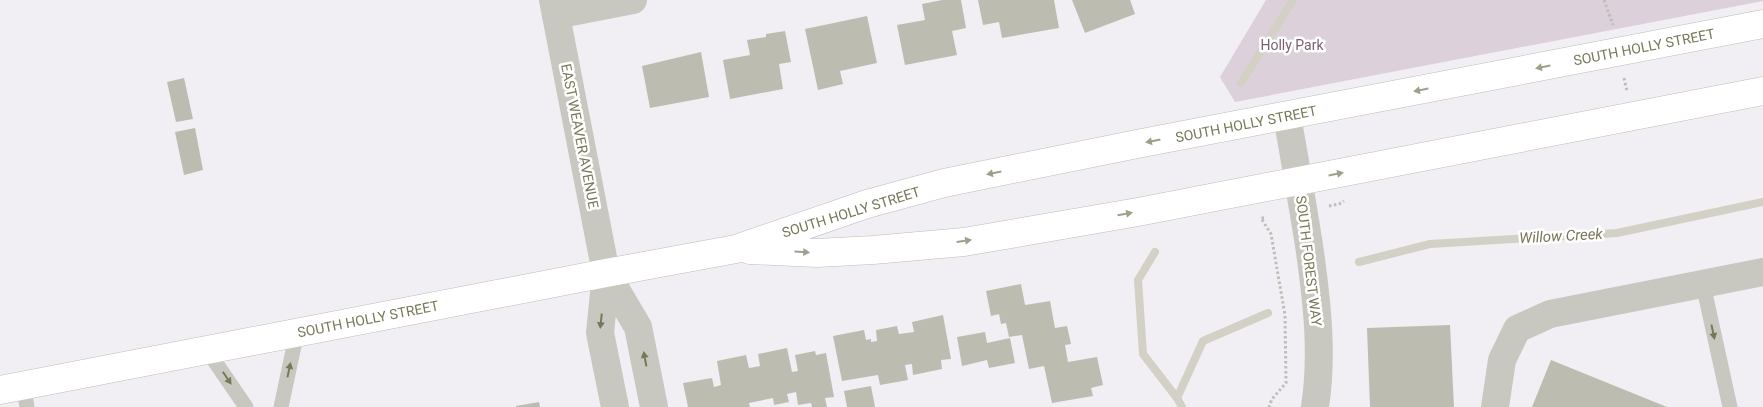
<svg xmlns="http://www.w3.org/2000/svg" width="1763" height="407" viewBox="0 0 1763 407" font-family="Roboto,sans-serif">
	<style>
		.green { fill: #dcd0da }
		.lines { fill: none; stroke-linecap: round; stroke-linejoin: round }
		.stream { stroke: #d3d0c5; stroke-width: 8 }
		.building { fill: #bdbcb0 }
		.secondary-casing { stroke: #bdbdb3; stroke-width: 29 }
		.path { stroke: #bebeb8; stroke-width: 3; stroke-dasharray: 2.5 2.5; stroke-linecap: butt }
		.lane { stroke: #c8c8c1; stroke-width: 15 }
		.street { stroke: #c8c8c1; stroke-width: 28 }
		.secondary { stroke: #fff; stroke-width: 28 }
		.oneway { fill: #a0a08a }
		.oneway2 { fill: #787858 }
		.labels { text-anchor: middle; dominant-baseline: central; stroke-width: 5; stroke-linejoin: round; paint-order: stroke }
		.park-label { font-size: 14px; fill: #7a5f70; stroke: #fff }
		.street-label { font-size: 14px; fill: #787858; stroke: #fff }
		.water-label { font-size: 15px; font-style: italic; fill: #7b7557; stroke: #fff }
	</style>
	<rect width="100%" height="100%" fill="#f2eff4"/>
	<!-- green -->
	<polygon class="green" points="1266,0 1763,0 1763,1 1235,102 1220,77"/>
	<g class="lines">
		<!-- stream -->
		<g class="stream">
			<polyline points="1241,83 1293,0"/>
			<polyline points="1155,252 1138,280 1143,354 1177,398 1182,407"/>
			<polyline points="1359,262 1430,244 1617,233 1763,202"/>
			<polyline points="1177,398 1203,341 1268,313"/>
		</g>
	</g>
	<!-- building -->
	<g class="building">
		<polygon points="942,0 961,0 966,28 952,31 957,55 905,65 897,25 925,20 922,4"/>
		<polygon points="978,0 1054,0 1059,28 1002,38 999,22 983,25"/>
		<polygon points="1072,0 1130,0 1135,14 1085,33"/>
		<polygon points="867,16 877,63 840,71 843,84 818,90 805,29"/>
		<polygon points="785,31 791,62 779,64 783,89 730,99 723,60 750,55 747,40 766,37 766,34"/>
		<polygon points="701,52 709,97 650,108 642,66"/>
		<polygon points="184,78 193,119 176,122 167,82"/>
		<polygon points="195,128 203,170 184,175 175,132"/>
		<polygon points="1021,284 1025,305 1050,301 1055,328 1067,326 1071,344 1065,345 1068,362 1097,357 1103,385 1091,388 1093,396 1052,403 1044,366 1029,369 1022,335 1009,337 1006,323 1001,324 999,314 991,316 986,291"/>
		<polygon points="943,315 951,359 941,360 942,369 913,375 912,364 905,365 908,380 880,385 878,375 842,381 833,336 864,330 866,340 871,339 871,342 877,341 876,330 897,326 899,334 914,332 912,322"/>
		<polygon points="1450,325 1454,407 1370,407 1367,328"/>
		<polygon points="985,332 987,343 1010,338 1015,363 989,368 987,360 962,366 957,337"/>
		<polygon points="787,348 792,372 798,371 795,355 815,351 816,355 826,353 834,397 825,398 827,407 812,407 811,403 798,405 796,392 787,394 789,402 774,405 773,398 749,403 750,407 688,407 683,383 712,378 714,387 721,385 717,361 746,355 749,368 755,367 760,366 758,354"/>
		<polygon points="1551,360 1667,407 1532,407"/>
		<polygon points="871,386 875,407 847,407 844,391"/>
		<polygon points="539,402 540,407 516,407 516,406"/>
	</g>
	<g class="lines">
		<!-- secondary casing -->
		<g class="secondary-casing">
			<g id="secondary">
				<polyline points="750,250 817,253 873,250 964,242 1138,212 1763,91"/>
				<polyline points="0,390 606,273 736,249 867,204 944,183 1137,144 1763,24"/>
			</g>
		</g>
		<!-- path -->
		<g class="path">
			<polyline points="1604,0 1613,25"/>
			<polyline points="1624,78 1627,91"/>
			<polyline points="1329,206 1339,204 1344,201"/>
			<polyline points="1264,218 1261,218 1271,234 1285,315 1286,383 1272,399 1269,407"/>
		</g>
		<!-- lane -->
		<g class="lane">
			<polyline points="1703,284 1730,407"/>
			<polyline points="207,350 246,407"/>
			<polyline points="23,385 27,407"/>
			<polyline points="281,407 297,332"/>
		</g>
		<!-- street -->
		<g class="street">
			<polyline points="553,0 606,273 600,333 615,407"/>
			<polyline points="556,15 633,0"/>
			<path d="M1287,116C1295,161 1303,206 1310,252C1317,303 1323,355 1315,407"/>
			<polyline points="606,273 638,327 654,407"/>
			<polyline points="1495,407 1502,360 1517,329 1550,314 1763,272"/>
		</g>
		<!-- secondary -->
		<use href="#secondary" class="secondary"/>
	</g>
	<!-- one-way arrows -->
	<defs><path id="oneway-solid" d="M-6-.8H1V-3.2L6.5 0L1 3.2V.8H-6Z" transform="scale(1.25)"/></defs>
	<g class="oneway">
		<use href="#oneway-solid" transform="translate(1543 67) rotate(169)"/>
		<use href="#oneway-solid" transform="translate(1421 90) rotate(169)"/>
		<use href="#oneway-solid" transform="translate(1153 141) rotate(169)"/>
		<use href="#oneway-solid" transform="translate(994 173) rotate(169)"/>
		<use href="#oneway-solid" transform="translate(1336 174) rotate(-11)"/>
		<use href="#oneway-solid" transform="translate(1125 214) rotate(-10)"/>
		<use href="#oneway-solid" transform="translate(964 241) rotate(-8)"/>
		<use href="#oneway-solid" transform="translate(802 252) rotate(3)"/>
	</g>
	<g class="oneway2">
		<use href="#oneway-solid" transform="translate(601 321) rotate(96)"/>
		<use href="#oneway-solid" transform="translate(1713 332) rotate(78)"/>
		<use href="#oneway-solid" transform="translate(645 359) rotate(-101)"/>
		<use href="#oneway-solid" transform="translate(289 370) rotate(-78)"/>
		<use href="#oneway-solid" transform="translate(227 378) rotate(56)"/>
	</g>
	<g class="labels">
		<!-- park labels -->
		<g class="park-label">
			<text x="1292" y="45">Holly Park</text>
		</g>
		<!-- street labels -->
		<g class="street-label">
			<text transform="translate(1644 47) rotate(-11)">SOUTH HOLLY STREET</text>
			<text transform="translate(1246 124) rotate(-11)">SOUTH HOLLY STREET</text>
			<text transform="translate(580 136) rotate(79)">EAST WEAVER AVENUE</text>
			<text transform="translate(851 212) rotate(-17)">SOUTH HOLLY STREET</text>
			<text transform="translate(1309 261) rotate(83)">SOUTH FOREST WAY</text>
			<text transform="translate(368 319) rotate(-11)">SOUTH HOLLY STREET</text>
		</g>
		<!-- water labels -->
		<g class="water-label">
			<text transform="translate(1561 236) rotate(-3)">Willow Creek</text>
		</g>
	</g>
</svg>
